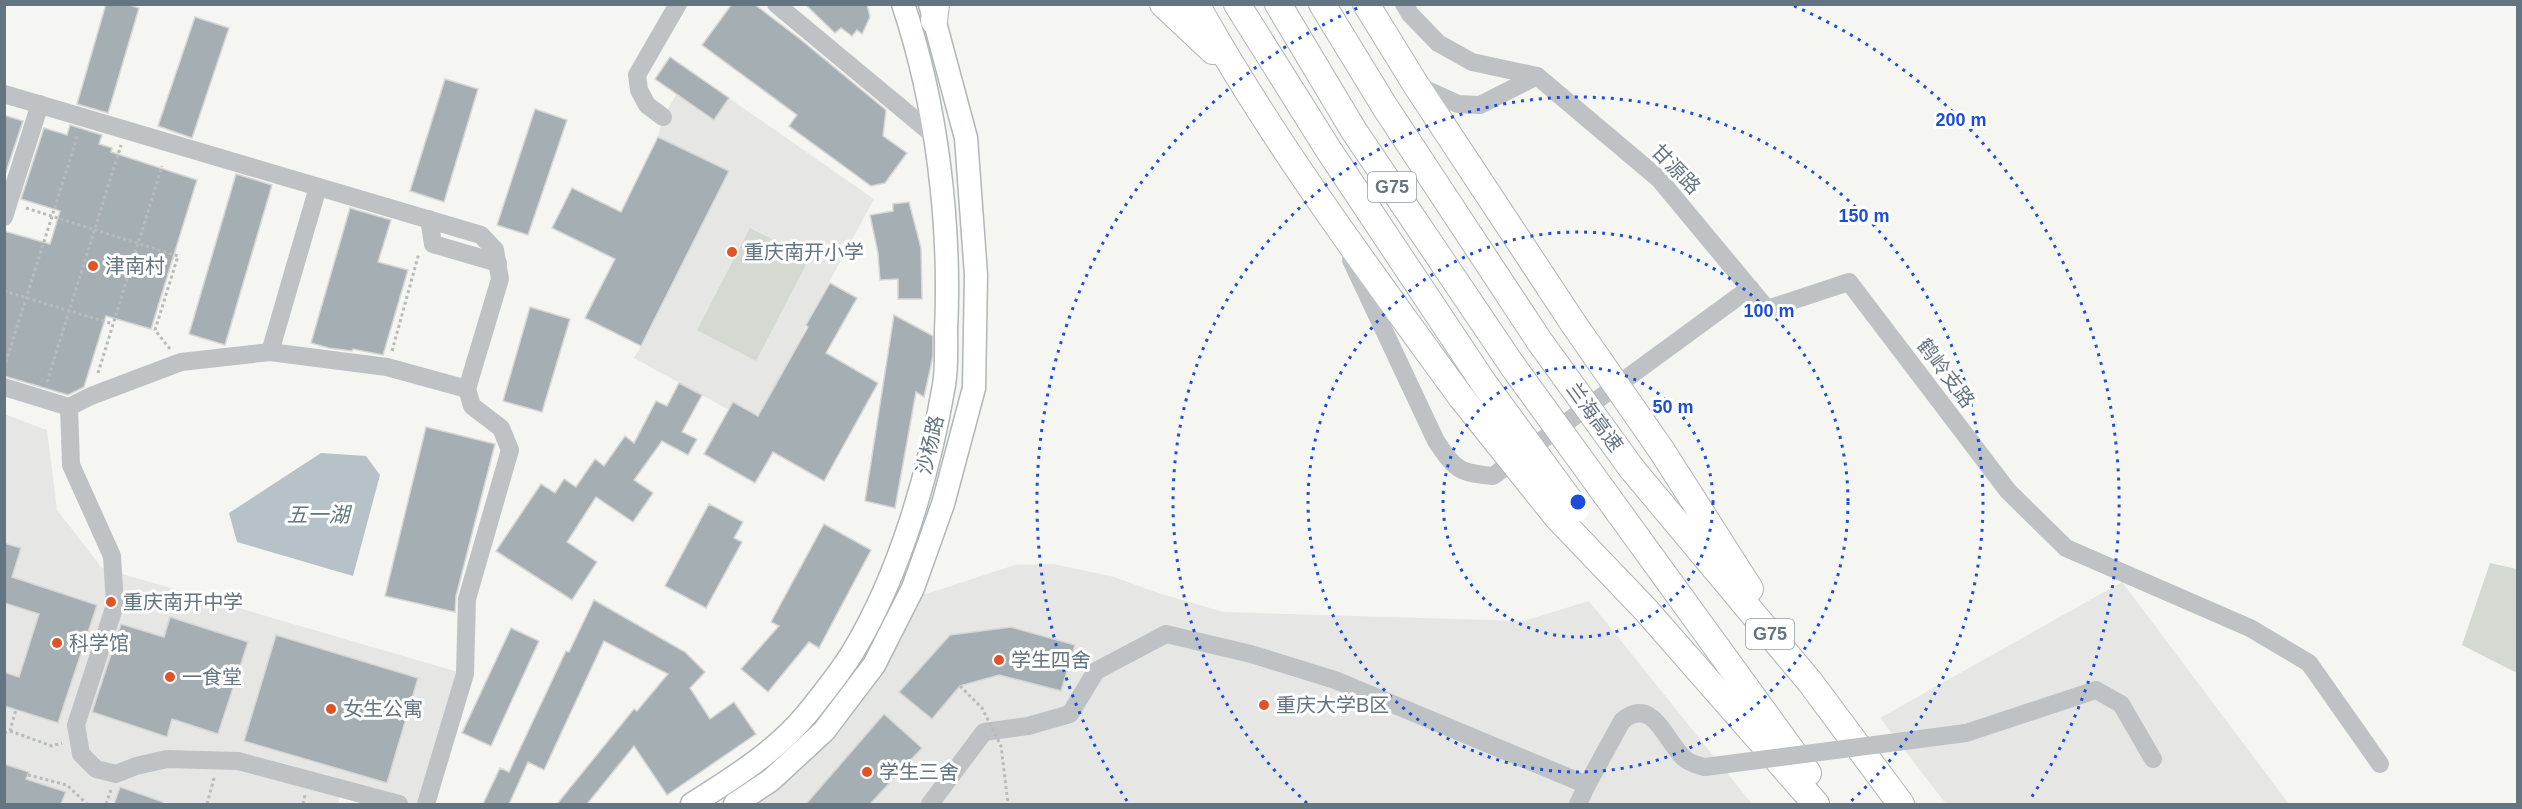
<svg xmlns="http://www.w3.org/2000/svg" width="2522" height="809" viewBox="0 0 2522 809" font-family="Arial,'Noto Sans SC',sans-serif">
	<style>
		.built { fill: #e6e7e5 }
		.green { fill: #d4dad1 }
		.water { fill: #b6c2c7 }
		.building { fill: #a5aeb3; stroke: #d6d7d4; stroke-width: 1.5 }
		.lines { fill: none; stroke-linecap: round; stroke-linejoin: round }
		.major-casing { stroke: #b1b6b9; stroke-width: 25 }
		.highway-casing { stroke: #b1b5b8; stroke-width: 28 }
		.path { stroke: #b8bbbd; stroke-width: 3; stroke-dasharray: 3 3; stroke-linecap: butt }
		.minor { stroke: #bec2c5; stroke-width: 18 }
		.major { stroke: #fff; stroke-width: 22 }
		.highway { stroke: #fff; stroke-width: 26 }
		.highway-bridge-casing { stroke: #b1b5b8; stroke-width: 28; stroke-linecap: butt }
		.path-bridge { stroke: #b8bbbd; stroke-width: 3; stroke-dasharray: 3 3; stroke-linecap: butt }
		.minor-bridge { stroke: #bec2c5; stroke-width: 18 }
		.highway-bridge { stroke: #fff; stroke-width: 26 }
		.ring { fill: none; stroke: #1d4ed8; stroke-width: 3; stroke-dasharray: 3 6 }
		.poi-dot { fill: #e15226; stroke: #fff; stroke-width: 2 }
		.labels { text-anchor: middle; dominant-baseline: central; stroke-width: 6; stroke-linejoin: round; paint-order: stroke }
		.shield { fill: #fff; stroke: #929ea8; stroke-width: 1.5 }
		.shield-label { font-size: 18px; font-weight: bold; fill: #647582 }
		.street-label { font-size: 20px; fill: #647582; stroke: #fff }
		.poi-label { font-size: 20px; fill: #647582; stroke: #fff; text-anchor: start }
		.water-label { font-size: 21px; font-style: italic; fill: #60777f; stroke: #fff }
		.centre { fill: #1d4ed8; stroke: #fff; stroke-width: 3 }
		.ring-label { font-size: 18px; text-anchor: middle; font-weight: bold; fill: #1d4ed8; stroke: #fff; stroke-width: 6; stroke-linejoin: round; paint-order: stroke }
	</style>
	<rect width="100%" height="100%" fill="#f5f5f1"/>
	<!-- built -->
	<g class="built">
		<polygon points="670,57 874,199 806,325 801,340 758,416 729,410 634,358 641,346 585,318 634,221 620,214 658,137 663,117 677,94 655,79"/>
		<polygon points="4,414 47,430 57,510 102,568 465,674 426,804 399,804 342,788 338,804 5,804"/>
		<polygon points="1054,564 1114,577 1158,593 1224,612 1523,621 1589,601 1752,804 749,804 880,673 923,595 1015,565"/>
		<polygon points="2122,582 2289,804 1946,804 1880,718"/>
	</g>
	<!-- green -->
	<g class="green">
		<polygon points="750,228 809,259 756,361 697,330"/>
		<polygon points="2490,563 2517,569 2517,673 2462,645"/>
	</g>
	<!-- water -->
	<polygon class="water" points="321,453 366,456 380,475 353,576 237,542 229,513"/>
	<!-- building -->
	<g class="building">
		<polygon points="106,4 126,4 139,8 108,113 77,104"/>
		<polygon points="732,4 754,4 800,39 886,110 883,136 907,153 885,183 871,186 789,126 797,115 702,45"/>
		<polygon points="805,4 867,4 870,17 862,34 857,30 852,36 841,28 835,33"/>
		<polygon points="195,17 229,28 192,138 158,126"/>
		<polygon points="670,57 729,98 714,120 655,79"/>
		<polygon points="445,79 478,89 444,202 410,191"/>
		<polygon points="535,109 567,120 528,235 497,225"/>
		<polygon points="4,115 23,121 4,178"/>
		<polygon points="70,125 102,135 99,144 112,148 111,152 197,180 151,329 106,316 84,387 68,395 4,376 4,231 50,244 60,211 21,199 44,128 67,135"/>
		<polygon points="658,137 729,171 641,346 585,318 615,259 552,228 572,188 621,212"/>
		<polygon points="236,174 272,185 225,345 189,334"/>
		<polygon points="909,202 921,248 922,299 898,299 898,279 880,280 878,253 870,215 893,211 893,204"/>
		<polygon points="350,208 391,220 378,262 408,270 383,355 353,349 352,351 329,348 311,343"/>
		<polygon points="830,283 857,298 826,353 878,383 824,481 773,452 755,483 704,454 733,402 758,416 808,327 806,325"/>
		<polygon points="530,307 570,319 542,412 503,401"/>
		<polygon points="894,315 933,336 933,356 924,397 916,392 895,508 865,501"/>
		<polygon points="679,383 702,395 682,432 697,439 688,455 662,441 634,480 653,493 633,522 596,497 567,542 597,562 572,600 496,551 541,484 555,493 564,479 576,487 595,459 604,466 625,436 634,443 656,401 667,406"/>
		<polygon points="426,427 495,444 456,596 455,612 385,596"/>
		<polygon points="709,504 743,522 734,538 742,542 706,608 665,586"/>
		<polygon points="824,524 871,550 819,648 809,642 768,692 741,669 779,626 771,622"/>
		<polygon points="4,543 21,548 12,577 97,605 58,723 4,706 4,672 19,677 39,614 4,603"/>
		<polygon points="594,600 685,652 705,672 690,688 710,719 734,702 756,734 667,795 634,746 587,804 557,804 634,709 637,711 668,674 604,641 544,770 528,762 509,804 483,804 500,768 509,772 566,651 569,652"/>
		<polygon points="170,617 248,642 218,734 172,719 167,737 92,712 121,624 164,637"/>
		<polygon points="1011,627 1075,645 1061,691 999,675 960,686 932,719 899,692 950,635"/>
		<polygon points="511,628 539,641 491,746 462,733"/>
		<polygon points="276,635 418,678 387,783 244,741"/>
		<polygon points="884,714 922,748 870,804 806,804"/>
		<polygon points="4,764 29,772 26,779 66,792 61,804 4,804"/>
		<polygon points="120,787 163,802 163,804 114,804"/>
	</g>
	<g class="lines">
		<!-- major casing -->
		<g class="major-casing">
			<g id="major">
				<path d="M692,804C733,778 774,753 806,715C822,695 841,672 854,650C900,573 929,473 944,385C947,367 946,348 946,331C951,225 937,105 903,4"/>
				<polyline points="735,804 771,780 824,731 874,665 913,588 943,504 974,388 976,275 966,138 930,4"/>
			</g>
		</g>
		<!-- highway casing -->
		<g class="highway-casing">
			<g id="highway">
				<polyline points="1163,4 1213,51"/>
				<path d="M1196,4C1273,142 1368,269 1461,397"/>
				<polyline points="1237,4 1328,149 1483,382"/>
				<polyline points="1278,4 1354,131 1512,365"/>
				<polyline points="1322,4 1385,107 1540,342"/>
				<polyline points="1366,4 1416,85 1573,323"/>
				<polyline points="934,21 936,4"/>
				<polyline points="1662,451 1750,589"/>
				<polyline points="1632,469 1810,682 1901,804"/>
				<polyline points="1604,492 1808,773"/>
				<polyline points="1557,517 1645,609 1816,804"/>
			</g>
		</g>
		<!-- path -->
		<g class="path">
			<polyline points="26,208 178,256 155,330 170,349"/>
			<polyline points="4,291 113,324"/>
			<polyline points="392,351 419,253"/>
			<polyline points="4,368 78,134"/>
			<polyline points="98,373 162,166"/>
			<polyline points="47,382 121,145"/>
			<polyline points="10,731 52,746 62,743"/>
			<polyline points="4,733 10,731 16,709"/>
			<polyline points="28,775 67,785 87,804"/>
			<polyline points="106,804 111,790"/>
			<polyline points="207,804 214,778"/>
			<polyline points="303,804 305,795"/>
		</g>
		<!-- minor -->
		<g class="minor">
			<polyline points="776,4 936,137"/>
			<polyline points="1404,4 1410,14 1438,43 1472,62 1537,76 1659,179 1767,309 1849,282 2008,491 2066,548 2250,628 2309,663 2380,764"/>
			<polyline points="1416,85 1458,104 1480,105 1537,76"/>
			<polyline points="4,94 481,235 495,250 500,279 467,389 387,367 270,352 181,362 91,396 69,407 4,387"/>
			<polyline points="663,117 647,105 639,90 637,75 678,4"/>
			<polyline points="4,217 40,104"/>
			<polyline points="429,219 433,244 498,263"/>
			<path d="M1351,260L1436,441C1455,469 1458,473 1493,476L1750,288"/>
			<polyline points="270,352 318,187"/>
			<polyline points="69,407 71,465 112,556 115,605 76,725 81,754 96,769 116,774 136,766 167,759 238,761 399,804"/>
			<polyline points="1966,733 2096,690 2121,704 2153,759"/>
			<path d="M1587,785L1622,721C1653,695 1665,741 1684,758C1690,764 1698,765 1705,767"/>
			<polyline points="426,804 465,674 467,599 510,450 501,428 472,406 467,389"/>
			<polyline points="930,804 984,732 1028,726 1070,714 1096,671 1166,634 1251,654 1335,680 1587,785 1578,804"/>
		</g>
		<!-- major -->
		<use href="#major" class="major"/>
		<!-- highway -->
		<use href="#highway" class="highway"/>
		<!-- highway-bridge casing -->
		<g class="highway-bridge-casing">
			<g id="highway-bridge">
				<polyline points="1573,323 1662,451"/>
				<polyline points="1540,342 1632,469"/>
				<polyline points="1512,365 1604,492"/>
				<polyline points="1483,382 1576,509"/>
				<polyline points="1461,397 1557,517"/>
			</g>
		</g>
		<!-- path-bridge -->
		<polyline class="path-bridge" points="960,686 982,708 1001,746 1008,804"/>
		<!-- minor-bridge -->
		<polyline class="minor-bridge" points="1705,767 1966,733"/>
		<!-- highway-bridge -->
		<use href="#highway-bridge" class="highway-bridge"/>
	</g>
	<!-- distance rings -->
	<g class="ring">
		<circle cx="1578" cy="502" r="135"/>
		<circle cx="1578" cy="502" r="270"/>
		<path d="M1307 803A405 405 0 1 1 1849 803"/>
		<path d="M1127 801A541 541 0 0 1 1362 6M1794 6A541 541 0 0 1 2029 801"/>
	</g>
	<!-- markers -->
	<g class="poi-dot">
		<circle cx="732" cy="252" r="6"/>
		<circle cx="93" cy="266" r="6"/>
		<circle cx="111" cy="602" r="6"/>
		<circle cx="57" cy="643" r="6"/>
		<circle cx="999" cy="660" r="6"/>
		<circle cx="170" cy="677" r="6"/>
		<circle cx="1264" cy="705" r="6"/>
		<circle cx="331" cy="709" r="6"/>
		<circle cx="867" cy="772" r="6"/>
	</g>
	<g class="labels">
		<!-- shield labels -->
		<g class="shield">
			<rect x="1368" y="172" width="48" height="30" rx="4.5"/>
			<rect x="1746" y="619" width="48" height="30" rx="4.5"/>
		</g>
		<g class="shield-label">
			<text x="1392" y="187">G75</text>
			<text x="1770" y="634">G75</text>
		</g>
		<!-- street labels -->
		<g class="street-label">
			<text transform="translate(1676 169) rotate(46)">甘源路</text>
			<text transform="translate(1946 373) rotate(53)">鹤岭支路</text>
			<text transform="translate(1595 417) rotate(54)">兰海高速</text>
			<text transform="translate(930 445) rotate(-77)">沙杨路</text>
		</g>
		<!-- poi labels -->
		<g class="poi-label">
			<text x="744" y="252">重庆南开小学</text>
			<text x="105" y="266">津南村</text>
			<text x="123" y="602">重庆南开中学</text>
			<text x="69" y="643">科学馆</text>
			<text x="1011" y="660">学生四舍</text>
			<text x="182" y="677">一食堂</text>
			<text x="1276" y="705">重庆大学B区</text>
			<text x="343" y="709">女生公寓</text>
			<text x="879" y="772">学生三舍</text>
		</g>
		<!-- water labels -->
		<g class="water-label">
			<text x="318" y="514">五一湖</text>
		</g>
	</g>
	<circle cx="1578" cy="502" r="9" class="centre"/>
	<g class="ring-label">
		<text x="1961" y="126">200 m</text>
		<text x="1864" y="222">150 m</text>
		<text x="1769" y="317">100 m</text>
		<text x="1673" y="413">50 m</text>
	</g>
	<!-- border -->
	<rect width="2522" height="809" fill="none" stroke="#647582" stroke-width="12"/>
</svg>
